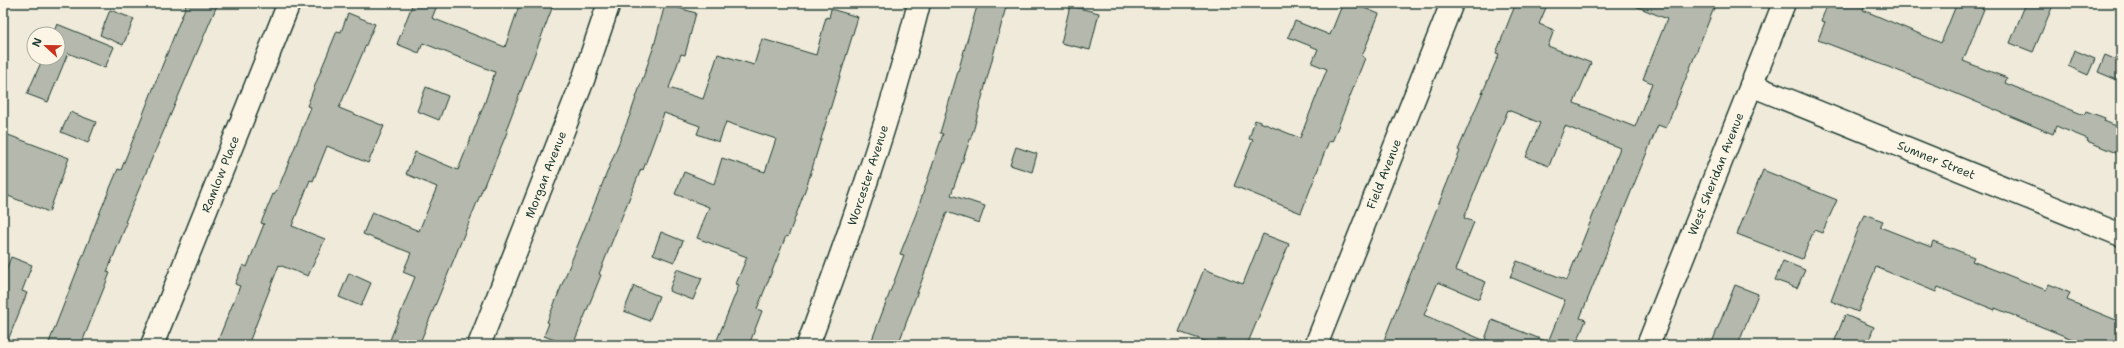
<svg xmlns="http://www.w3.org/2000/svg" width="2124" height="348" viewBox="0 0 2124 348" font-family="'Shantell Sans',sans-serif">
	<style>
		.building { fill: #b5b9ad; stroke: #1f3d34 }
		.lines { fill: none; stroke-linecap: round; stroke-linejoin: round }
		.street-casing { stroke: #1f3d34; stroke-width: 25 }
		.secondary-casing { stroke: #1f3d34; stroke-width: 25 }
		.street { stroke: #fcf5e5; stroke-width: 22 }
		.secondary { stroke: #fcf5e5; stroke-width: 22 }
		.labels { text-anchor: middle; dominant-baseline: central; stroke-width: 4; stroke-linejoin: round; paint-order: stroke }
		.street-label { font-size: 12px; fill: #1f3d34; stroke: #fcf5e5 }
	</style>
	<rect width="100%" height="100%" fill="#efeada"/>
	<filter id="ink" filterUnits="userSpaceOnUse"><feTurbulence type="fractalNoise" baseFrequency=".025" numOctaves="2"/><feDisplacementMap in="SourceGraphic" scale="8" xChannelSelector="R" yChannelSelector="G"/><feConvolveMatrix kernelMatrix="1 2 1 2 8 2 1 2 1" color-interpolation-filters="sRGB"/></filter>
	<g filter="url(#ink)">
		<!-- building -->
		<g class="building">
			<polygon points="187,3 218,3 125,222 127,223 107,272 110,273 81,345 48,345 100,212 118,169 121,170"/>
			<polygon points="413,3 438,3 432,18 505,47 520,3 554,3 506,130 508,130 490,174 489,173 419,345 388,345 415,277 403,272 411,253 363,234 372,212 419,231 437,187 406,174 415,152 458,170 485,102 495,72 423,43 419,53 397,44"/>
			<polygon points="978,3 1007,3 974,128 951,195 985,206 979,223 947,212 898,345 870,345 904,255 900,254 916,214 943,134 940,133"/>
			<polygon points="1343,3 1352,3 1379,14 1362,56 1365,58 1349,99 1332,142 1329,141 1301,213 1234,186 1253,140 1249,139 1255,120 1300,138 1327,69 1312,63 1318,49 1288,37 1295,21 1330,35"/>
			<polygon points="1516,3 1548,3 1539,24 1554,30 1548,46 1591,63 1574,103 1635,127 1652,83 1643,79 1667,19 1628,3 1716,3 1666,128 1658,125 1580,318 1586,320 1576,345 1500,345 1485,339 1492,320 1548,342 1565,300 1510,277 1517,261 1567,280 1620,148 1565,126 1549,166 1526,157 1540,123 1508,110 1464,218 1474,222 1455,270 1486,282 1479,299 1438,282 1424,315 1495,345 1382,345 1460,151 1458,150 1499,54 1496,53"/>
			<polygon points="1828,3 1865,3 1863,10 1941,43 1957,3 1968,3 1984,9 1963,61 2007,78 2005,83 2084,115 2086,111 2105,118 2104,121 2121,128 2121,155 2087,141 2088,139 2056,126 2053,134 1938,86 1818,40 1825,22 1821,21"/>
			<polygon points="2026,3 2054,3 2033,52 2010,43"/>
			<polygon points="665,4 696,13 685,55 681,54 669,88 703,99 718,54 754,65 762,39 816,55 826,17 829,18 831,9 858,17 808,182 788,237 786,236 757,309 762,311 749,345 715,345 739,285 736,284 747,257 697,238 709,207 675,194 684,172 714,184 722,158 765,172 776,139 726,122 719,142 697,134 700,126 664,113 643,170 641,169 599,274 601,275 573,345 568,345 544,336 549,323 547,322 630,115 654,46"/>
			<polygon points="1070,6 1099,13 1090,50 1061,43"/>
			<polygon points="110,10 134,19 123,45 100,35"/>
			<polygon points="348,13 375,24 339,108 384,126 368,163 327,146 313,181 310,180 292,226 325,239 308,276 279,265 248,345 216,345 240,286 235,284 243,265 247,267 264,224 261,223 273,194 274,195 280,184 311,107 307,106 323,65 337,31 341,32"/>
			<polygon points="57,24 114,47 105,68 68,53 48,102 27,94 43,58 58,58 58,34 53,34"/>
			<polygon points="2074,50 2095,59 2088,75 2068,66"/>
			<polygon points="2105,55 2121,62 2121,70 2117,80 2098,72"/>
			<polygon points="426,87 448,96 439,120 417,111"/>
			<polygon points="70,112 96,122 88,143 61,132"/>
			<polygon points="3,133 69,158 49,212 3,194"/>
			<polygon points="1016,147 1037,154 1032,172 1010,165"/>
			<polygon points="1763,170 1837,200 1822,233 1814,230 1802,259 1737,234"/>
			<polygon points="1864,214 1883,221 1880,227 1931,247 1933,241 1974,257 1972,261 2046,290 2049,284 2070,293 2067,300 2121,322 2121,335 2117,345 2076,345 2077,341 1995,308 1995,310 1938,287 1936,292 1876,267 1858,312 1831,301"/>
			<polygon points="661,232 683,241 674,262 653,254"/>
			<polygon points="1263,234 1289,244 1247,345 1217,345 1179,332 1204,269 1243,284"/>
			<polygon points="11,257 32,265 22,291 27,293 6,345 3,345 3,278"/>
			<polygon points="1783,261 1805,270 1797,288 1775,280"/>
			<polygon points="677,269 702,278 693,300 669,291"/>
			<polygon points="349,273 371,283 361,306 339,297"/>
			<polygon points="1735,285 1758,294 1738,345 1711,345"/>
			<polygon points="634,286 659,296 649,321 624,311"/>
			<polygon points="1845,315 1874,327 1867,345 1833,345"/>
		</g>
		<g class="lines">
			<!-- street casing -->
			<g class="street-casing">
				<g id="street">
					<path id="s1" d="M1751,85L2121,235"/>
					<path id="s2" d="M152,345L289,3"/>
					<path id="s3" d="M479,345L583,80L609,3"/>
					<path id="s4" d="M808,345C850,233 890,119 919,3"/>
					<path id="s5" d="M1316,345L1452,3"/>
				</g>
			</g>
			<!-- secondary casing -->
			<g class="secondary-casing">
				<g id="secondary">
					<path id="s6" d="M1648,345L1784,3"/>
				</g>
			</g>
			<!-- street -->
			<use href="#street" class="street"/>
			<!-- secondary -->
			<use href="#secondary" class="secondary"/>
		</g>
	</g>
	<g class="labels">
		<!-- street labels -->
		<g class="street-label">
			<text stroke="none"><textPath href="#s1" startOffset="200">Sumner Street</textPath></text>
			<text stroke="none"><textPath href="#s2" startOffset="184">Ramlow Place</textPath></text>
			<text stroke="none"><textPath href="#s5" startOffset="184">Field Avenue</textPath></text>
			<text stroke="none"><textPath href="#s6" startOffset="184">West Sheridan Avenue</textPath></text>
			<text stroke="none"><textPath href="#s3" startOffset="183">Morgan Avenue</textPath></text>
			<text stroke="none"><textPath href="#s4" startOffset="180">Worcester Avenue</textPath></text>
		</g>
	</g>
	<!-- margin -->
	<rect width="2124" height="348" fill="none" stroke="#fcf5e5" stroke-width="16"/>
	<rect x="8" y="8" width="2108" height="332" fill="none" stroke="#1f3d34" stroke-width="1.5" filter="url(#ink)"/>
	<!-- north arrow -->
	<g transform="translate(46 46) rotate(292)"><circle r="19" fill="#fcf5e5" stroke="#a4ab9e"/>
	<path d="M0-3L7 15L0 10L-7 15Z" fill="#c8321e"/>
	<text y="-6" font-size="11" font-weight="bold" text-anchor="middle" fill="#1f3d34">N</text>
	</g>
</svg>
